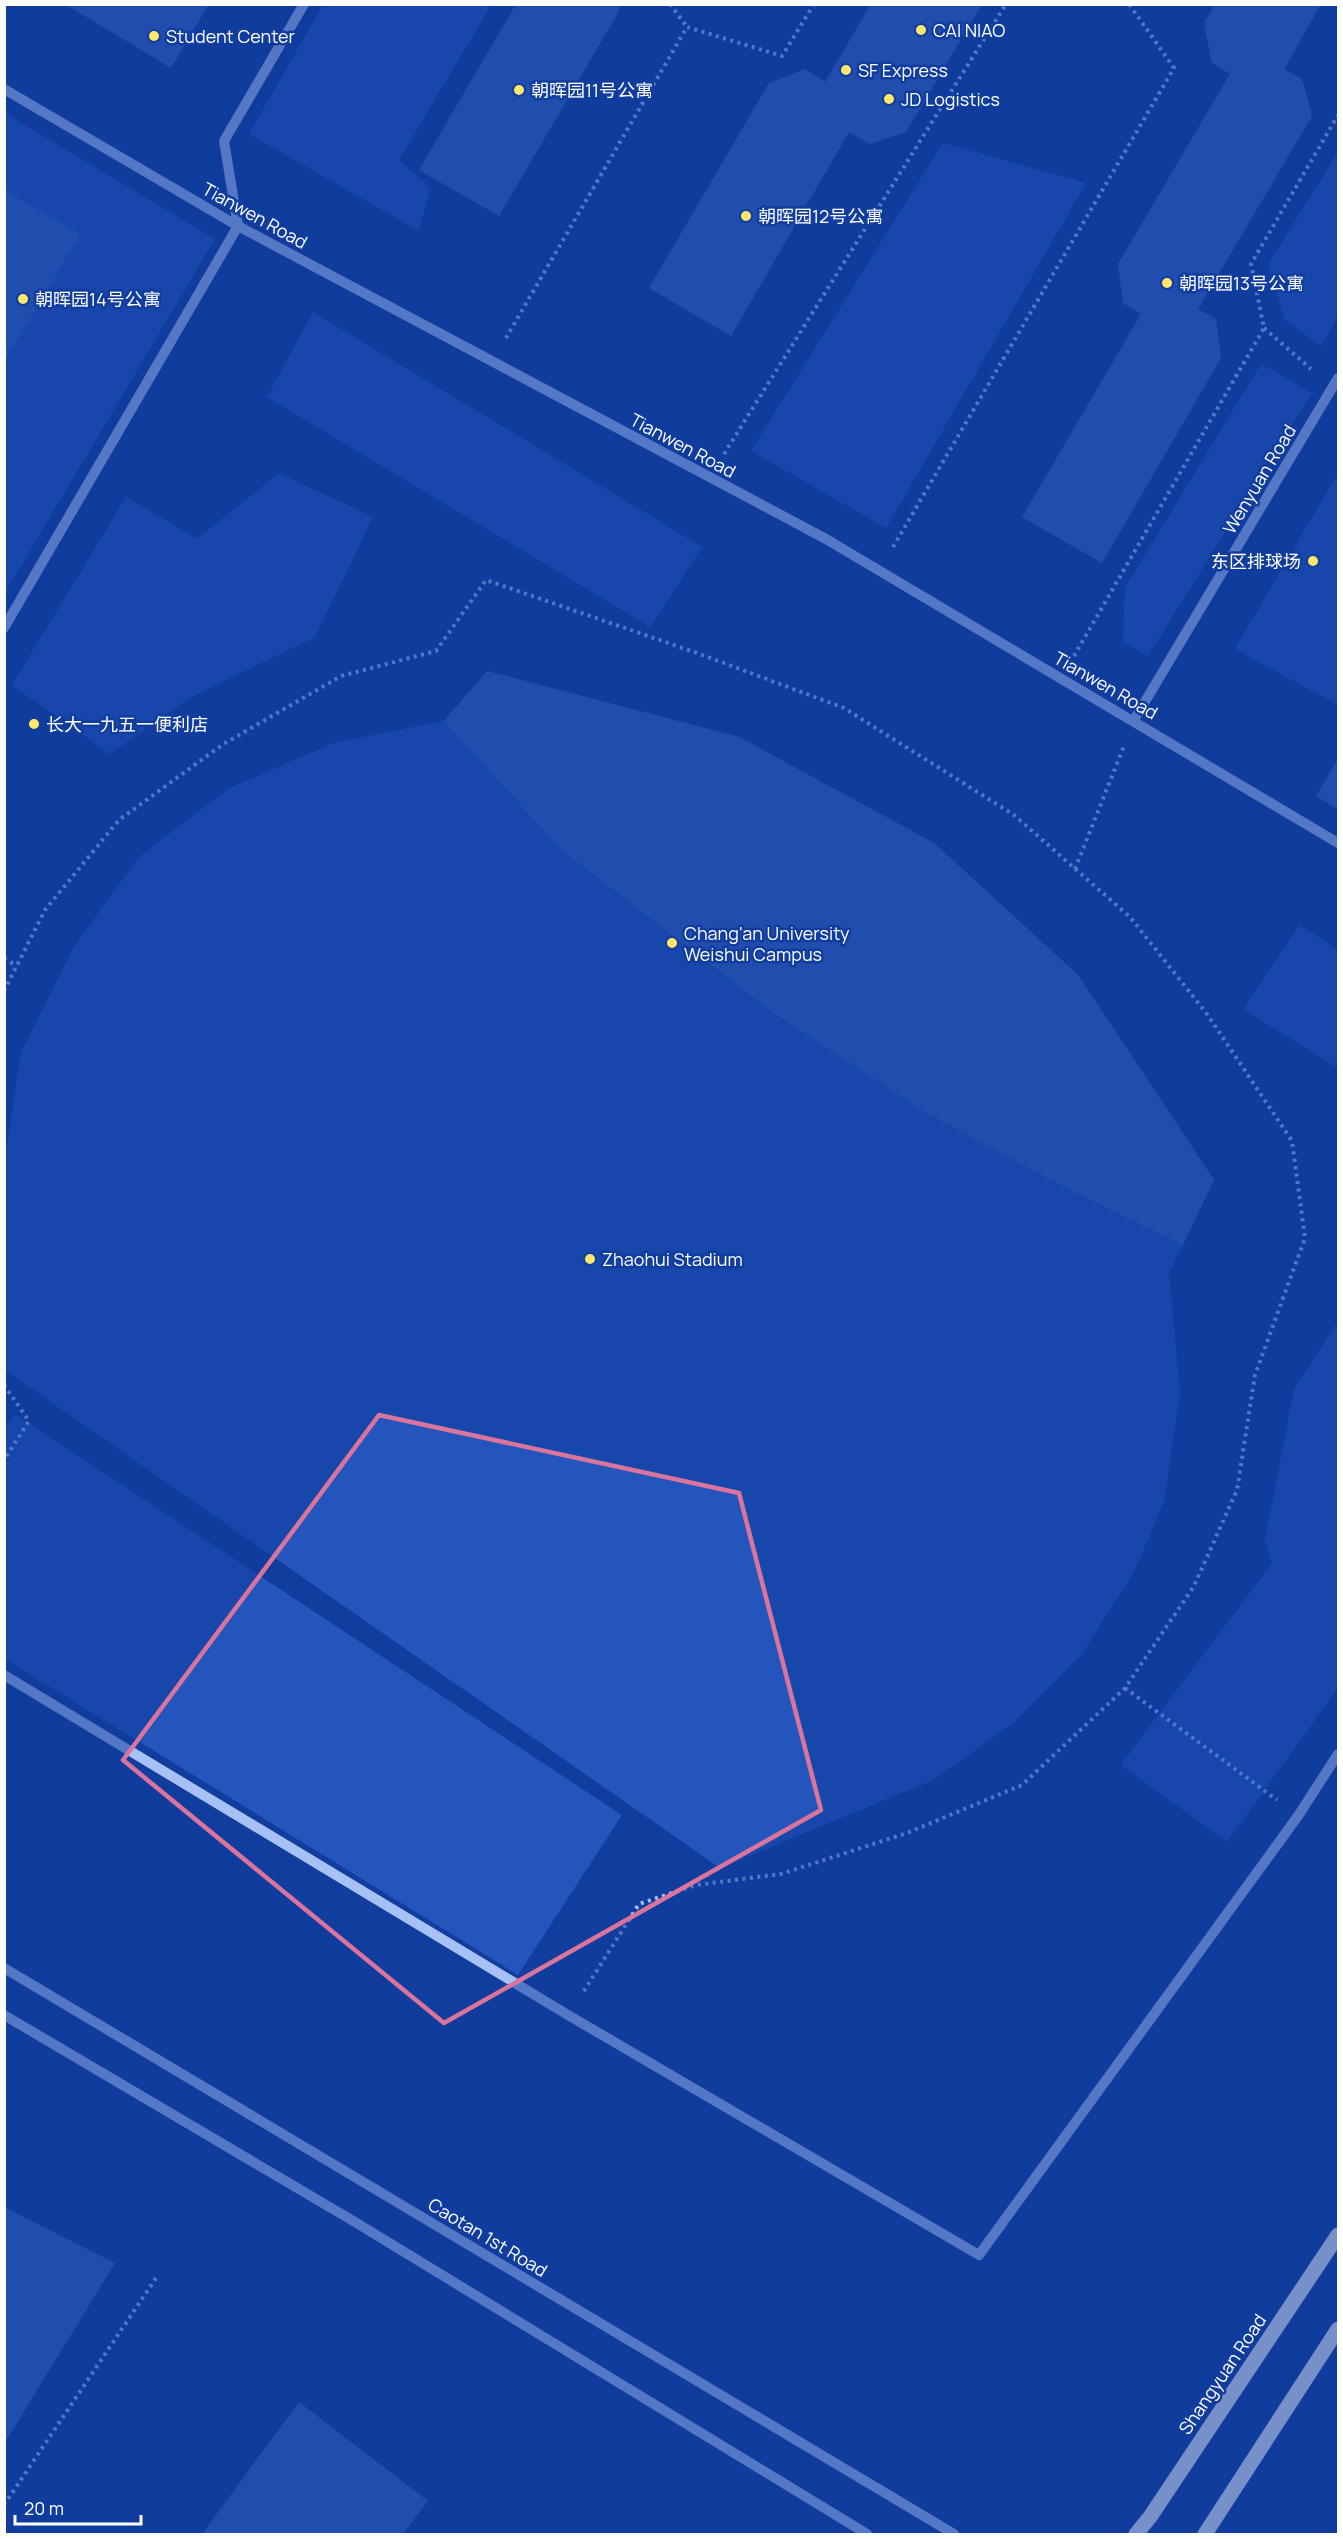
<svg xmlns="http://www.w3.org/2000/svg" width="1343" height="2539" viewBox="0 0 1343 2539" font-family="Manrope,'Noto Sans SC',sans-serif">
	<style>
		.green { fill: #2355bc }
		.building { fill: #3563c4 }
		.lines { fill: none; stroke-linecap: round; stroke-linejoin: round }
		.path { stroke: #a7c0f5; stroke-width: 4; stroke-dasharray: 3 4.5; stroke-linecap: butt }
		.minor { stroke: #a7c0f5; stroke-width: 10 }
		.major { stroke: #f5f7ff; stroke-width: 15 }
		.marked { fill: none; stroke: #da749d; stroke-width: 4.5; stroke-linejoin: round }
		.poi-dot { fill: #ffe76b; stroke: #113d9e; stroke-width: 2 }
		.labels { text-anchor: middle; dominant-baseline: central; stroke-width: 5; stroke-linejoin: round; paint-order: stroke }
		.poi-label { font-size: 18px; fill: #fff; stroke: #113d9e; text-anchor: start }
		.street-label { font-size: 18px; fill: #fff; stroke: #113d9e }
	</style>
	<rect width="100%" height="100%" fill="#113d9e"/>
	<!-- green -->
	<g class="green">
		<polygon points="323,5 491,5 399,160 430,188 419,231 249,134"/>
		<polygon points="5,113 215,239 5,593"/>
		<polygon points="943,143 1086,183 886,528 751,451"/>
		<polygon points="1338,152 1338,316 1321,346 1285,320 1268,265"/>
		<polygon points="313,312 702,547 650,627 267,397"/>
		<polygon points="1261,364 1312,393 1148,656 1123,642 1125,588"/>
		<polygon points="279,473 373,517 315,637 189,698 110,754 12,685 126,497 197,539"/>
		<polygon points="1338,473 1338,705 1235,649"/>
		<polygon points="487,671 739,737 934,843 1078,975 1214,1180 1169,1273 1180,1393 1164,1501 1135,1570 1082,1654 1015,1722 933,1780 720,1868 5,1370 5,1158 21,1053 75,945 139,857 228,789 333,743 444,721"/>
		<polygon points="1300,925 1338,950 1338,1068 1243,1009"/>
		<polygon points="1338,1321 1338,1688 1227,1842 1121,1765 1272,1563 1265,1540 1294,1389"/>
		<polygon points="15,1414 622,1815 518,1975 5,1659 4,1428"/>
	</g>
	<!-- building -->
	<g class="building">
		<polygon points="65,4 209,4 171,68"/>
		<polygon points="516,4 618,4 619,11 499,216 419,170"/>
		<polygon points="871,4 982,4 906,132 869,144 849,132 731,336 649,288 769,83 805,69 825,82"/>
		<polygon points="1215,4 1321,4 1284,69 1302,79 1312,116 1198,309 1216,319 1221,358 1102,563 1022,517 1141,314 1123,303 1118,264 1230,74 1212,63 1204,24"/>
		<polygon points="4,190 80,234 4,363"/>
		<polygon points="487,671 739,737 934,843 1078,975 1214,1180 1183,1245 1066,1188 925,1112 771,1011 562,850 444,721"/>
		<polygon points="1338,759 1338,809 1316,796"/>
		<polygon points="4,2207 115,2263 4,2444"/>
		<polygon points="299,2402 428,2501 403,2534 202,2534"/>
	</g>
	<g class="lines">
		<!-- path -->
		<g class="path">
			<polyline points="670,4 687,27"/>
			<polyline points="1264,328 1311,369"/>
			<polyline points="506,338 687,27 782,56 814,4"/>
			<polyline points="724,454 1006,4"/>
			<polyline points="893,547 1174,68 1129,4"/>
			<polyline points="1074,656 1264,328 1251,264 1338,115"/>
			<polyline points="1075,869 1124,746"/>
			<polyline points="4,958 17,966"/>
			<polyline points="4,991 45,910 119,820 222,745 341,676 436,651 486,580 697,653 844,708 1014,815 1130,917 1207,1014 1292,1141 1305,1238 1255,1375 1237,1490 1194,1586 1125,1688 1022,1785 907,1833 781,1874 696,1885 639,1904 582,1994"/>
			<polyline points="4,1385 29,1421 4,1460"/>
			<polyline points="1125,1688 1277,1800"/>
			<polyline points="4,2505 156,2278"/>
		</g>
		<!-- minor -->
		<g class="minor">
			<polyline points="4,89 238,226 826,539 1338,843"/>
			<polyline points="4,628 238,226 224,141 304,4"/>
			<polyline points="1134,720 1338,378"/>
			<polyline points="4,1675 568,2015 979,2255 1298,1816 1338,1754"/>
			<polyline points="4,1968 954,2534"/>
			<polyline points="4,2015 355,2222 867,2534"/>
		</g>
		<!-- major -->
		<g class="major">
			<polyline points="1136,2534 1150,2517 1338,2235"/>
			<polyline points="1205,2534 1338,2329"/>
		</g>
	</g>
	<!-- marked area -->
	<path d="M0 0H1343V2539H0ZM379,1415L739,1493L821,1810L444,2023L123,1760Z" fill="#113d9e" fill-opacity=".55" fill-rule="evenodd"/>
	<path class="marked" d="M379,1415L739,1493L821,1810L444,2023L123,1760Z"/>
	<!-- markers -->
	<g class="poi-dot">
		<circle cx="921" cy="30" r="6"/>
		<circle cx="154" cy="36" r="6"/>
		<circle cx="846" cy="70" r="6"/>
		<circle cx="519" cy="90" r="6"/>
		<circle cx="889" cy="99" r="6"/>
		<circle cx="746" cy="216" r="6"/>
		<circle cx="1167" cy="283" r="6"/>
		<circle cx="23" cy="299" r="6"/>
		<circle cx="1313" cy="561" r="6"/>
		<circle cx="34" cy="724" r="6"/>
		<circle cx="672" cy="943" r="6"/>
		<circle cx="590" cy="1259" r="6"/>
	</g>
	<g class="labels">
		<!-- poi labels -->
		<g class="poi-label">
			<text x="933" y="30">CAI NIAO</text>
			<text x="166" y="36">Student Center</text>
			<text x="858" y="70">SF Express</text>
			<text x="531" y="90">朝晖园11号公寓</text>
			<text x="901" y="99">JD Logistics</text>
			<text x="758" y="216">朝晖园12号公寓</text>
			<text x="1179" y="283">朝晖园13号公寓</text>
			<text x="35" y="299">朝晖园14号公寓</text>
			<text x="1301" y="561" text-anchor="end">东区排球场</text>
			<text x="46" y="724">长大一九五一便利店</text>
			<text x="684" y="933">Chang'an University<tspan x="684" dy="21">Weishui Campus</tspan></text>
			<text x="602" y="1259">Zhaohui Stadium</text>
		</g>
		<!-- street labels -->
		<g class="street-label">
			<text transform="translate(255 215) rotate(29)">Tianwen Road</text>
			<text transform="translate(683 445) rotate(28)">Tianwen Road</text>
			<text transform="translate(1259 479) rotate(-59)">Wenyuan Road</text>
			<text transform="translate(1106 685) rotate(30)">Tianwen Road</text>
			<text transform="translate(488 2237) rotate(31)">Caotan 1st Road</text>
			<text transform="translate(1222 2374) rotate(-56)">Shangyuan Road</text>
		</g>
	</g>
	<!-- border -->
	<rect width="1343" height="2539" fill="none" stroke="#ffffff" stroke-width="12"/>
	<!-- scale -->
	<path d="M15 2515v9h126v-9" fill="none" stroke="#ffffff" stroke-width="3"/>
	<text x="24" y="2515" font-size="18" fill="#ffffff" stroke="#113d9e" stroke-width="4.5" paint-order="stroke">20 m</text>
</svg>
